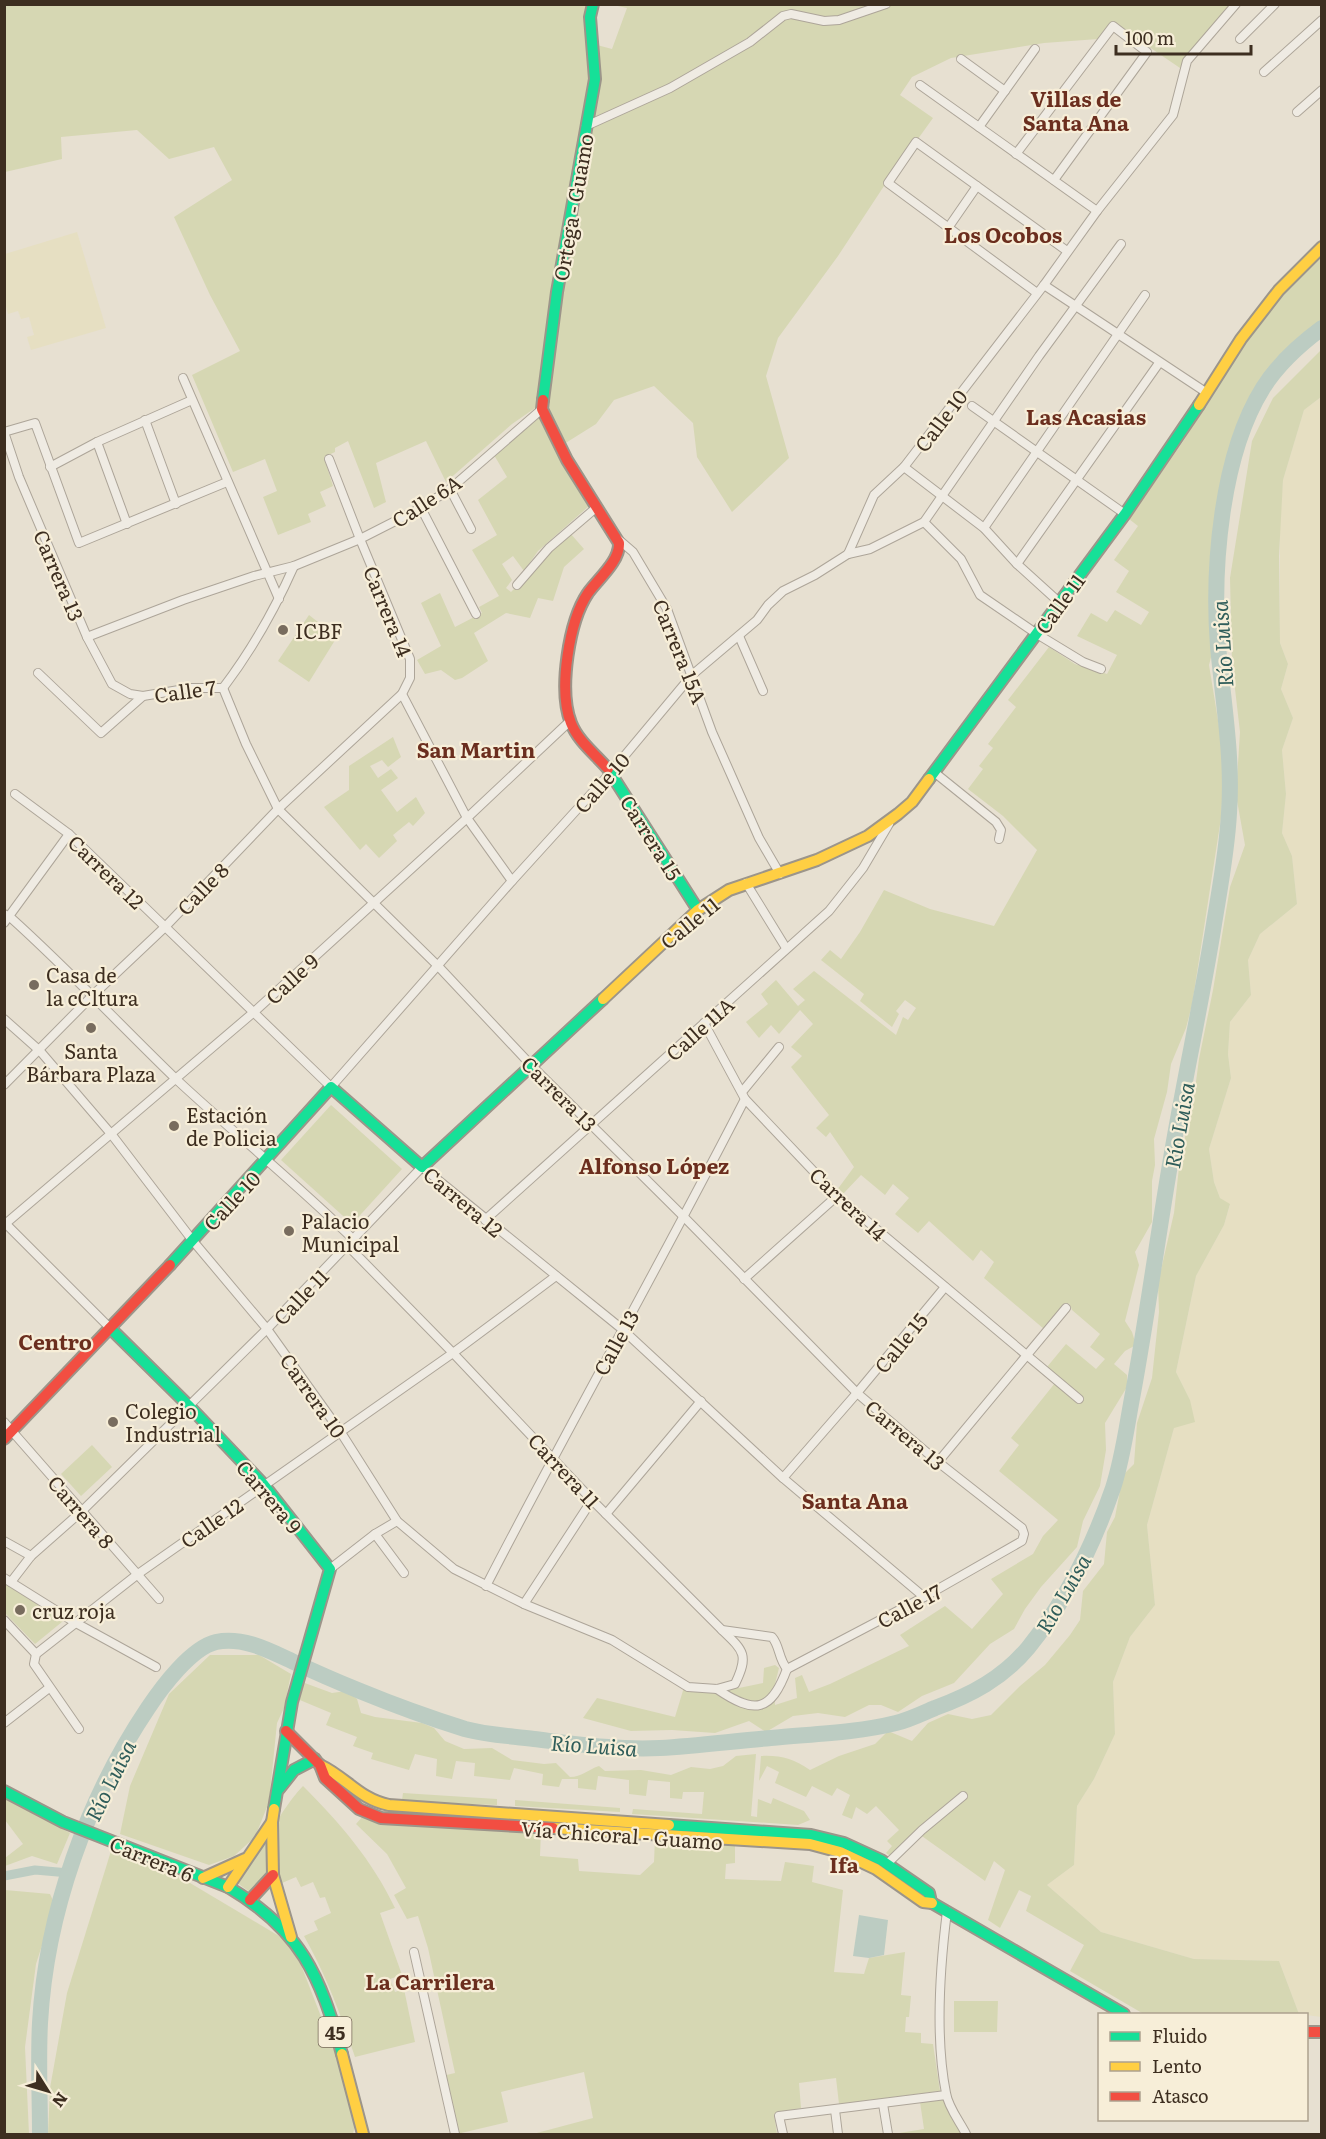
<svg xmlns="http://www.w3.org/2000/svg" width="1326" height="2139" viewBox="0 0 1326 2139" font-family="Literata,serif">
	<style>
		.farmland { fill: #e6dfc2 }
		.green { fill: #d6d7b3 }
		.water { fill: #bcccc2 }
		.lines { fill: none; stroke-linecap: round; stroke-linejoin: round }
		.canal { stroke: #bcccc2; stroke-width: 9 }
		.river { stroke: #bcccc2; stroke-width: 16 }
		.street-casing { stroke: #ada599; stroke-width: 10 }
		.fast-casing { stroke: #9c958a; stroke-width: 14 }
		.slow-casing { stroke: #9c958a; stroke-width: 14 }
		.jam-casing { stroke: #9c958a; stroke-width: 14 }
		.street { stroke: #efebe3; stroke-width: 8 }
		.fast { stroke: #16e098; stroke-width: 10 }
		.slow { stroke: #ffcf43; stroke-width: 10 }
		.jam { stroke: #f24e42; stroke-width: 10 }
		.poi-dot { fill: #786c5e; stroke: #f7eed8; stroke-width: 2 }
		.labels { text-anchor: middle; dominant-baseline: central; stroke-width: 4.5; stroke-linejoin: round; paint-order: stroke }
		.shield { fill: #f7eed8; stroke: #756857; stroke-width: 1.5 }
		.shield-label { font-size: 18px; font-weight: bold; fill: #3d2e20 }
		.street-label { font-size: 20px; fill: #3d2e20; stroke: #f7eed8 }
		.poi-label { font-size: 20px; fill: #3d2e20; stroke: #f7eed8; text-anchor: start }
		.neighbourhood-label { font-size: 21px; font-weight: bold; fill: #6b2e1e; stroke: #f7eed8 }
		.water-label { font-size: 21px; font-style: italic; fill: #2f5d5a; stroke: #f7eed8 }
	</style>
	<rect width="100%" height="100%" fill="#e7e0d1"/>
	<!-- farmland -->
	<g class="farmland">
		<polygon points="77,232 106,328 31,350 27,337 34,335 29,317 21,319 18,311 8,314 5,303 5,254"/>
		<polygon points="1321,397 1321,2017 1299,2014 1279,1961 1194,1959 1101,1932 1047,1885 1074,1865 1077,1806 1094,1779 1115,1734 1113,1682 1130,1637 1155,1605 1147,1525 1174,1428 1190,1400 1176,1372 1196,1276 1224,1225 1230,1205 1220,1198 1214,1182 1209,1149 1231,1078 1228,1054 1230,1022 1251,995 1248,960 1260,934 1297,904 1292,856 1282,833 1286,794 1282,750 1293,718 1281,689 1288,664 1280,643 1280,520 1283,480 1304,410"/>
	</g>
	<!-- green -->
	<g class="green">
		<polygon points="4,5 589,5 592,78 538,406 512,424 446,482 426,441 376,463 386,502 374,508 348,441 335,448 335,452 324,457 333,486 320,492 326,506 308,514 311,522 278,535 263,497 277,491 265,459 233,472 192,375 240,351 210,295 174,217 232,180 214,147 169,159 137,130 61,137 62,159 5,172"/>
		<polygon points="613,5 1231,5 1185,57 1180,68 1114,23 1110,24 1098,39 1044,43 951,58 912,77 900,95 933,118 884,186 838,256 778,338 766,376 789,458 732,512 697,457 693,423 654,386 614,400 596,424 564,444 547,407 559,315 581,199 584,156 589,129 595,126 591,121 597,45 612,49 627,8"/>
		<polygon points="1321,254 1321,320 1300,338 1270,369 1242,415 1228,461 1218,514 1214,548 1214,646 1209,665 1223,751 1223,786 1221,818 1192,1005 1186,1028 1171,1064 1167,1092 1154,1139 1155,1165 1152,1181 1152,1222 1135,1252 1139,1265 1125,1321 1132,1332 1136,1345 1125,1351 1114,1364 1127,1375 1127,1387 1105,1423 1106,1450 1100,1486 1083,1521 1077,1547 1041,1587 1025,1609 1014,1629 990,1644 954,1683 922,1696 898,1712 881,1705 869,1705 845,1717 818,1713 793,1716 766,1732 749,1721 715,1733 672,1730 631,1731 583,1718 597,1698 675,1717 685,1684 739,1688 763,1683 764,1668 775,1665 779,1668 774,1688 775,1705 797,1698 795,1678 802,1675 809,1692 830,1684 909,1646 900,1635 945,1606 972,1629 1003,1594 991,1579 1033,1554 1043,1536 1058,1520 999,1471 1019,1445 1011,1438 1055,1383 1080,1402 1083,1397 1047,1367 1066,1344 1096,1369 1105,1359 1090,1347 1100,1334 1072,1310 1069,1303 1044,1329 984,1278 994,1262 981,1250 973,1261 929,1221 918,1233 895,1214 909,1198 893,1184 885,1195 861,1175 843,1194 837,1190 854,1167 830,1132 826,1137 816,1128 829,1115 791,1067 802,1056 791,1047 813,1024 800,1010 779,1034 771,1025 759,1038 746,1022 768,1004 761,994 776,980 798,1006 805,1000 793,989 814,971 896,1035 903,1017 908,1020 916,1008 905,1000 896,1011 899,1014 892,1027 860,1001 864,994 821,960 830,950 841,959 860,932 884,890 930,909 994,926 1037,850 1003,816 968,789 983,769 979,766 993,748 988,744 1016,707 1008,700 1049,647 1075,664 1107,674 1117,655 1077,636 1091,613 1107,622 1115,610 1141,625 1149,612 1116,592 1129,571 1114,560 1138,526 1129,519 1184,440 1234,357 1286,289"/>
		<path d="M1321,350V397L1304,410L1283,480L1279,556L1280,643L1288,664L1281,689L1293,718L1282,750L1286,794L1282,833L1292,856L1297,904L1260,934L1248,960L1251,995L1230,1022L1228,1054L1231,1078L1209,1149L1214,1182L1220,1198L1230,1204L1224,1225L1196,1276L1176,1372L1190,1400L1195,1422L1174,1428L1147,1525L1155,1605L1130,1637L1113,1682L1115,1734L1094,1779L1077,1806L1074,1865L1047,1885L1101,1932L1194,1959L1279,1961L1299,2014H1153L1142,2013L1070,1971L1084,1945L1026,1911L1031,1896L1019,1890L1000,1928L988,1920L1005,1870L994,1861L985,1881L919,1834L895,1859L886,1853L892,1846L887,1841L899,1830L876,1806L867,1814L856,1807L852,1819L842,1815L850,1795L837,1788L832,1796L812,1786L806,1797L775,1783L779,1772L767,1766L759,1781L761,1756C780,1755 794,1759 810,1770L839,1756L875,1744L888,1731L912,1741L928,1723L948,1714L972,1719L991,1715L1020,1686L1045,1665L1070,1635L1080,1620L1083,1591L1104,1564L1107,1532L1115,1517L1123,1475L1134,1464L1137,1423L1152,1378L1159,1312L1158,1283L1174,1213L1180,1158L1193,1104L1199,1059L1213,990L1230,887L1245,845L1236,795L1240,732L1232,663L1230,578L1252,441L1273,398Z"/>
		<polygon points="541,414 589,506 538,551 524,571 513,556 502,564 512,580 506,588 511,592 570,533 584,549 564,567 553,601 538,598 530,618 506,613 474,633 488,661 462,678 455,680 441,670 425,674 417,660 441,646 421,603 440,593 455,627 482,613 479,607 499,596 472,550 497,535 478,500 507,477 494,455"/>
		<polygon points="309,615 337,637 309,682 278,661"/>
		<polygon points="393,737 401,757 388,767 382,760 370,766 378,778 391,769 398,778 381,790 397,812 416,797 425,813 413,826 409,822 393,835 397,841 379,858 366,844 360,850 324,807 349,790 349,766"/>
		<polygon points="331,1105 402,1169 352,1224 281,1160"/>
		<polygon points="92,1445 112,1467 81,1496 61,1474"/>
		<polygon points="4,1580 68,1617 35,1644 5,1613"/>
		<polygon points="210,1655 259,1655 291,1674 284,1708 277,1723 269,1802 255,1837 234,1856 209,1865 120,1834 130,1786 169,1694"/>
		<path d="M302,1682L332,1693L346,1691L357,1699L361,1713L375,1717L422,1723L434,1728L445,1741L464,1749L492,1748L512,1760L544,1764L556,1763L570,1777C582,1777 587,1770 599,1766L605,1771L641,1770L671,1775L691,1767L710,1769L723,1766L736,1756L756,1754L751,1816L757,1817L758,1799L771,1804L773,1798L804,1811L810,1820L798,1825L632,1814L633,1809L702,1814L704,1792H683L682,1799L670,1798V1782L648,1780L646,1796L629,1794V1780L598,1776L596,1790L578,1788V1779H562L559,1787L542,1785L543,1774L514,1768L510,1780L474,1776L475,1763L456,1761L452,1779L436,1776L437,1759L415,1754L409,1770L371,1759L373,1753L353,1746L357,1737L326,1725L331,1713L295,1698Z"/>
		<path d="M303,1786C340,1823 372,1860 395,1908L380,1913L402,1975L390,1979L395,1992L404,1989L415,2042L355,2057C341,2015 326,1975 304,1936L318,1930L314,1921L331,1913L325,1897L320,1898L313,1882L301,1887L296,1877L282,1883C276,1866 272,1848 274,1830C276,1819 295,1794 303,1786Z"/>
		<polygon points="403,1793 497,1799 497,1805 411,1802 402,1800"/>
		<polygon points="5,1799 70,1833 57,1864 32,1856 5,1866 5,1858 23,1844 5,1820"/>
		<polygon points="515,1800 620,1808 620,1812 515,1806"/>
		<polygon points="363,1816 402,1825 541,1831 540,1856 578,1859 579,1871 640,1875 654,1862 655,1838 735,1842 735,1863 726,1864 725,1879 781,1881 785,1862 814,1866 812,1882 843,1890 834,1972 864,1974 869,1958 905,1952 901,1995 911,1996 909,2017 906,2017 905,2032 921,2033 921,2043 933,2044 940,2091 839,2104 836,2078 799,2083 801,2108 774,2114 777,2134 533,2134 593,2118 584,2072 501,2092 508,2122 457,2134 442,2076 455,2073 428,1948 418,1916 407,1919 394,1895 406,1888 387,1854 356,1824"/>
		<polygon points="267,1837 269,1873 251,1893 236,1882"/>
		<polygon points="111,1851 185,1880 284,1939 301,1965 334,2050 356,2120 353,2134 48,2134 50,2088 67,1993"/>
		<polygon points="5,1890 50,1894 55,1905 36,1964 25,2047 29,2134 5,2134"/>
		<polygon points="954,2001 998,2001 997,2032 954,2032"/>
		<polygon points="944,2098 962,2134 893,2134 924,2129 920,2102"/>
	</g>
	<!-- water -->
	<polygon class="water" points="859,1915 888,1920 884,1955 869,1958 853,1956"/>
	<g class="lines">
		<!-- canal -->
		<polyline class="canal" points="4,1876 35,1870 69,1873"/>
		<!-- river -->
		<path class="river" d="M40,2134C40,2097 38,2060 40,2023C46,1913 87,1799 148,1708C162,1687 191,1648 216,1642C244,1636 272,1652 296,1663C317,1673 338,1682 360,1691C394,1705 430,1718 465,1729C487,1735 511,1736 534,1739C576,1744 617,1750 660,1748C697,1746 734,1741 771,1738C812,1734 856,1733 896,1723C909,1720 923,1713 935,1708C971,1695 1003,1678 1028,1648C1066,1601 1093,1546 1113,1488C1123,1458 1127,1424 1133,1393C1149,1306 1160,1218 1176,1130C1188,1062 1203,993 1214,924C1220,887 1227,851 1229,813C1233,757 1223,702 1218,646C1212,568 1221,455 1263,388C1278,364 1299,345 1322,328"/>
		<!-- street casing -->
		<g class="street-casing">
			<g id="street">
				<polyline points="1240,39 1275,4"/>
				<polyline points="961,59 1005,91"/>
				<polyline points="1264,72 1322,20"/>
				<polyline points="920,85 1097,211"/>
				<polyline points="1297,112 1322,90"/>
				<polyline points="586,126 670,88 750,42 783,16 791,14 824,21 839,20 886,4"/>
				<polyline points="979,127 1035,49"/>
				<polyline points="1016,154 1113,26 1147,52 1054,180"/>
				<polyline points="948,228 977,186"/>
				<polyline points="1044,285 1207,393"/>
				<polyline points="1037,293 888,183 916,142 1067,251"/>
				<polyline points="183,378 279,599"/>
				<polyline points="972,406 1125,514"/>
				<polyline points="145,420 176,504"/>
				<polyline points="97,442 127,524"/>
				<polyline points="329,459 360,539 410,659 410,678 402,694 467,818 512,881"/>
				<polyline points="50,467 97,442 192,400"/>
				<polyline points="904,467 984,528 1017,564 1060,603"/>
				<polyline points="450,489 471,529"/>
				<polyline points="421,508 476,614"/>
				<polyline points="924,522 961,559 980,595 1037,634 1083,662 1101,669"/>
				<polyline points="984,528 1145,295"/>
				<polyline points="618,539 633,552 667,609 712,732 732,777 759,838 780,874"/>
				<polyline points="848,554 870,549 924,522 1039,356 1121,244"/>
				<polyline points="1017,564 1159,363"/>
				<polyline points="517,585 549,548 597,507"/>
				<polyline points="739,636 763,691"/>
				<polyline points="87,637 183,600 254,576 294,566 360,539 421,508 450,489 542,409"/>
				<path d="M38,673L101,733L143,696L191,688H223C251,651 275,609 294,566"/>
				<polyline points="223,688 246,744 278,809 438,966 531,1065 684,1217 857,1393 938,1462 1022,1528 1024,1534 1022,1541 924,1597 787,1669"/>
				<polyline points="143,696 130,694 112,684 87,637 19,477 4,432 35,423 79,543 227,482"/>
				<polyline points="934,772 996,822 1001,830 999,839"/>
				<polyline points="15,794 69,834 331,1087 512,881 611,772 692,675 757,620 768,605 783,591 815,575 848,554 874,495 904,467 1044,285 1097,211 1173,115 1187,61 1236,4"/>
				<polyline points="746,883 786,948"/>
				<path d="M4,914L10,917C68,969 121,1026 177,1080C235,1134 297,1184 354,1240"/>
				<polyline points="4,923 69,834"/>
				<path d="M4,1019L40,1051L112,1135L193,1241L267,1329L340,1431L397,1521L454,1569L524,1604L612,1640L688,1687L717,1689L735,1684C749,1655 744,1651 722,1630"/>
				<polyline points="704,1023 745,1099 837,1196 1079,1399"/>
				<polyline points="4,1085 93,995 165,927 278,809 402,694"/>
				<polyline points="742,1092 779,1047"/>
				<polyline points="485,1220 829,911 863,868 889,824"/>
				<polyline points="4,1222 110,1328"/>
				<polyline points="4,1225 254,1012 467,818 570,721"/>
				<path d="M348,1246L453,1353L592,1500L722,1630L772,1637C780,1646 778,1658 787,1669"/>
				<polyline points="744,1279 837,1196"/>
				<polyline points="4,1422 159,1599"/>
				<polyline points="938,1462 1066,1308"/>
				<polyline points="783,1478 857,1393 945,1287"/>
				<polyline points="606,1514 701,1401"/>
				<polyline points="375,1534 404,1573"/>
				<polyline points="4,1541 31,1556"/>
				<polyline points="330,1569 375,1534 397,1521"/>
				<polyline points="4,1578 76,1623 156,1667"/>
				<polyline points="11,1582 31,1556 82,1511 267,1329 422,1167 622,1329 783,1478 924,1597"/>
				<path d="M486,1586C570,1423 661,1263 745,1099"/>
				<polyline points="524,1604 592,1500"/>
				<polyline points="4,1620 36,1654"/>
				<path d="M717,1689C755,1715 771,1712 787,1669"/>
				<polyline points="4,1723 49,1688"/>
				<polyline points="79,1729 34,1664 36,1654 138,1574 453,1353 556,1276"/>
				<polyline points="887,1864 922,1830 963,1796"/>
				<path d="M947,1911C940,1967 935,2038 946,2093C948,2107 960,2122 966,2134"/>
				<polyline points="414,1952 455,2134"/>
				<polyline points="883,2104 888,2134"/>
				<polyline points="835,2110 838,2134"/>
				<polyline points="783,2134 779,2116 946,2095"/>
			</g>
		</g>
		<!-- fast casing -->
		<g class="fast-casing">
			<g id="fast">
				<polyline points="543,400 557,292 595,79 590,17 593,4"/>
				<polyline points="608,769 698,910"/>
				<polyline points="929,779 1125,514 1199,405"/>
				<polyline points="170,1265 331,1087 422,1167 603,999"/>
				<polyline points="110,1328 188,1405 264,1485 330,1569 292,1702 274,1809"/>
				<polyline points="279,1789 294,1770 315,1759"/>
				<path d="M4,1791L63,1822L228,1887C301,1930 320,1975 342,2054"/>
				<polyline points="669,1825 811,1835 844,1843 881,1860 929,1893 931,1902"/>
				<polyline points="932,1903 1124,2014"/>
			</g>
		</g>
		<!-- slow casing -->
		<g class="slow-casing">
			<g id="slow">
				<polyline points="1199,405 1241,339 1279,290 1322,247"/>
				<polyline points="603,999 698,910 729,890 817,860 868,836 898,814 912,802 929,779"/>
				<path d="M320,1765C346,1777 359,1799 389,1805L669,1825"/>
				<polyline points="274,1809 272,1822 273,1875 291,1937"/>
				<polyline points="553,1828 810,1844 840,1852 876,1869 923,1902 932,1903"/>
				<polyline points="203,1878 245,1859"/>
				<polyline points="228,1887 272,1822"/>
				<polyline points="342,2054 363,2134"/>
			</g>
		</g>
		<!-- jam casing -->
		<g class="jam-casing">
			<g id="jam">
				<path d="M543,400L542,409L567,460L619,543C620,561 598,579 588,593C569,621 558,690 571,723C578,741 595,754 608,769"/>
				<polyline points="4,1439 170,1265"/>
				<polyline points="286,1731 320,1765 325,1778 359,1809 381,1818 553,1828"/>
				<polyline points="250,1900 273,1875"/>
				<polyline points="1306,2032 1322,2032"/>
			</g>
		</g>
		<!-- street -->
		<use href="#street" class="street"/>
		<!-- fast -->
		<use href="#fast" class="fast"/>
		<!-- slow -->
		<use href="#slow" class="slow"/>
		<!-- jam -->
		<use href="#jam" class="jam"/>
	</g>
	<!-- markers -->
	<g class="poi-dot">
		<circle cx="283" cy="630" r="6"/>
		<circle cx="34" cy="985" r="6"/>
		<circle cx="91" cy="1028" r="6"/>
		<circle cx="174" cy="1126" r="6"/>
		<circle cx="289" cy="1231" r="6"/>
		<circle cx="113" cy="1422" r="6"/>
		<circle cx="20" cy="1610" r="6"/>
	</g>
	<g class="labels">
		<!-- shield labels -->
		<rect class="shield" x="318.5" y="2017" width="33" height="30" rx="4.5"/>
		<g class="shield-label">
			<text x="335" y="2032">45</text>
		</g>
		<!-- street labels -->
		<g class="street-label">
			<text transform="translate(572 207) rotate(-80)">Ortega - Guamo</text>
			<text transform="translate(940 420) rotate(-53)">Calle 10</text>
			<text transform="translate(426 500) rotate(-33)">Calle 6A</text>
			<text transform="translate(60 575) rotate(67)">Carrera 13</text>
			<text transform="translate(1059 603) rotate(-54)">Calle 11</text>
			<text transform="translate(389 611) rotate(68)">Carrera 14</text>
			<text transform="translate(681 651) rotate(68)">Carrera 15A</text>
			<text transform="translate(185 690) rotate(-8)">Calle 7</text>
			<text transform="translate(601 782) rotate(-49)">Calle 10</text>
			<text transform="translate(652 837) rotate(58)">Carrera 15</text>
			<text transform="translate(107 871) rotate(44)">Carrera 12</text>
			<text transform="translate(202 888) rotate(-46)">Calle 8</text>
			<text transform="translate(689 922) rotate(-39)">Calle 11</text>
			<text transform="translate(291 978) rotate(-43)">Calle 9</text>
			<text transform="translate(699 1028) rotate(-42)">Calle 11A</text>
			<text transform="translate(560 1093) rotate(45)">Carrera 13</text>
			<text transform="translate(231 1200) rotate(-47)">Calle 10</text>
			<text transform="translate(464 1201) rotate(40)">Carrera 12</text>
			<text transform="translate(849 1203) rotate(43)">Carrera 14</text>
			<text transform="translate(300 1296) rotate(-46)">Calle 11</text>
			<text transform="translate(615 1342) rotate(-61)">Calle 13</text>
			<text transform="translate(900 1342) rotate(-51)">Calle 15</text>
			<text transform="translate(314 1395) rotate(55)">Carrera 10</text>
			<text transform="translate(906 1434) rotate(40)">Carrera 13</text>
			<text transform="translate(565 1470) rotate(47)">Carrera 11</text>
			<text transform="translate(270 1496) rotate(50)">Carrera 9</text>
			<text transform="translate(82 1511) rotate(49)">Carrera 8</text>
			<text transform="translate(211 1522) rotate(-35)">Calle 12</text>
			<text transform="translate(909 1605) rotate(-28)">Calle 17</text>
			<text transform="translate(622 1834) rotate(4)">Vía Chicoral - Guamo</text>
			<text transform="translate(152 1858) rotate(22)">Carrera 6</text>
		</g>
		<!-- poi labels -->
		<g class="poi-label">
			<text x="295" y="630">ICBF</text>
			<text x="46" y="974">Casa de<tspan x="46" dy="23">la cCltura</tspan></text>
			<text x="91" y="1050" text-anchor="middle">Santa<tspan x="91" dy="23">Bárbara Plaza</tspan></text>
			<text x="186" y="1114">Estación<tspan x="186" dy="23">de Policia</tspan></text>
			<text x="301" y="1220">Palacio<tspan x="301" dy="23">Municipal</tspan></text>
			<text x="125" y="1410">Colegio<tspan x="125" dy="23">Industrial</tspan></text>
			<text x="32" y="1610">cruz roja</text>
		</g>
		<!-- neighbourhood labels -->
		<g class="neighbourhood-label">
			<text x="1076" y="97">Villas de<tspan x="1076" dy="24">Santa Ana</tspan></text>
			<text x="1003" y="233">Los Ocobos</text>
			<text x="1086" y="415">Las Acasias</text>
			<text x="476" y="748">San Martin</text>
			<text x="654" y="1164">Alfonso López</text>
			<text x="55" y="1340">Centro</text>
			<text x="855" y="1499">Santa Ana</text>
			<text x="844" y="1863">Ifa</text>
			<text x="430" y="1980">La Carrilera</text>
		</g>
		<!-- water labels -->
		<g class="water-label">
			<text transform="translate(1221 644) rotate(-94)">Río Luisa</text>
			<text transform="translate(1178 1125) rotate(-80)">Río Luisa</text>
			<text transform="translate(1062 1593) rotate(-60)">Río Luisa</text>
			<text transform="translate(594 1744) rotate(4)">Río Luisa</text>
			<text transform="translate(109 1780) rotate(-64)">Río Luisa</text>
		</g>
	</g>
	<!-- border -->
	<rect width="1326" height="2139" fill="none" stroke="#3d2e20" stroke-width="12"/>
	<!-- legend -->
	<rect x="1098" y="2013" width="210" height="108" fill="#f7eed8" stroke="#ada18e" stroke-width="1.5"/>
	<rect x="1110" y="2032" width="30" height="9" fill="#16e098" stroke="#ada18e" stroke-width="1.5"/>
	<text x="1152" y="2043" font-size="18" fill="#3d2e20">Fluido</text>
	<rect x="1110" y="2062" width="30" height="9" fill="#ffcf43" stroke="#ada18e" stroke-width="1.5"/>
	<text x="1152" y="2073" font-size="18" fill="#3d2e20">Lento</text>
	<rect x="1110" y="2092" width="30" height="9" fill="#f24e42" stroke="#ada18e" stroke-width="1.5"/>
	<text x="1152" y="2103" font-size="18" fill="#3d2e20">Atasco</text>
	<!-- north arrow -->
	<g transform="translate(48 2091) rotate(127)" stroke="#f7eed8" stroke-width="4.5" paint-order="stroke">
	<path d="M0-4.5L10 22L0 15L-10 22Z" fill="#3d2e20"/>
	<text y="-9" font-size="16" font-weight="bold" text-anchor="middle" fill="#3d2e20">N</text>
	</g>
	<!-- scale -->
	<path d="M1116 45v9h135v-9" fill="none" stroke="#3d2e20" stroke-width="3"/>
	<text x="1125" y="45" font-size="18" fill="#3d2e20" stroke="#f7eed8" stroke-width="4.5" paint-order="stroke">100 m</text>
</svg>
